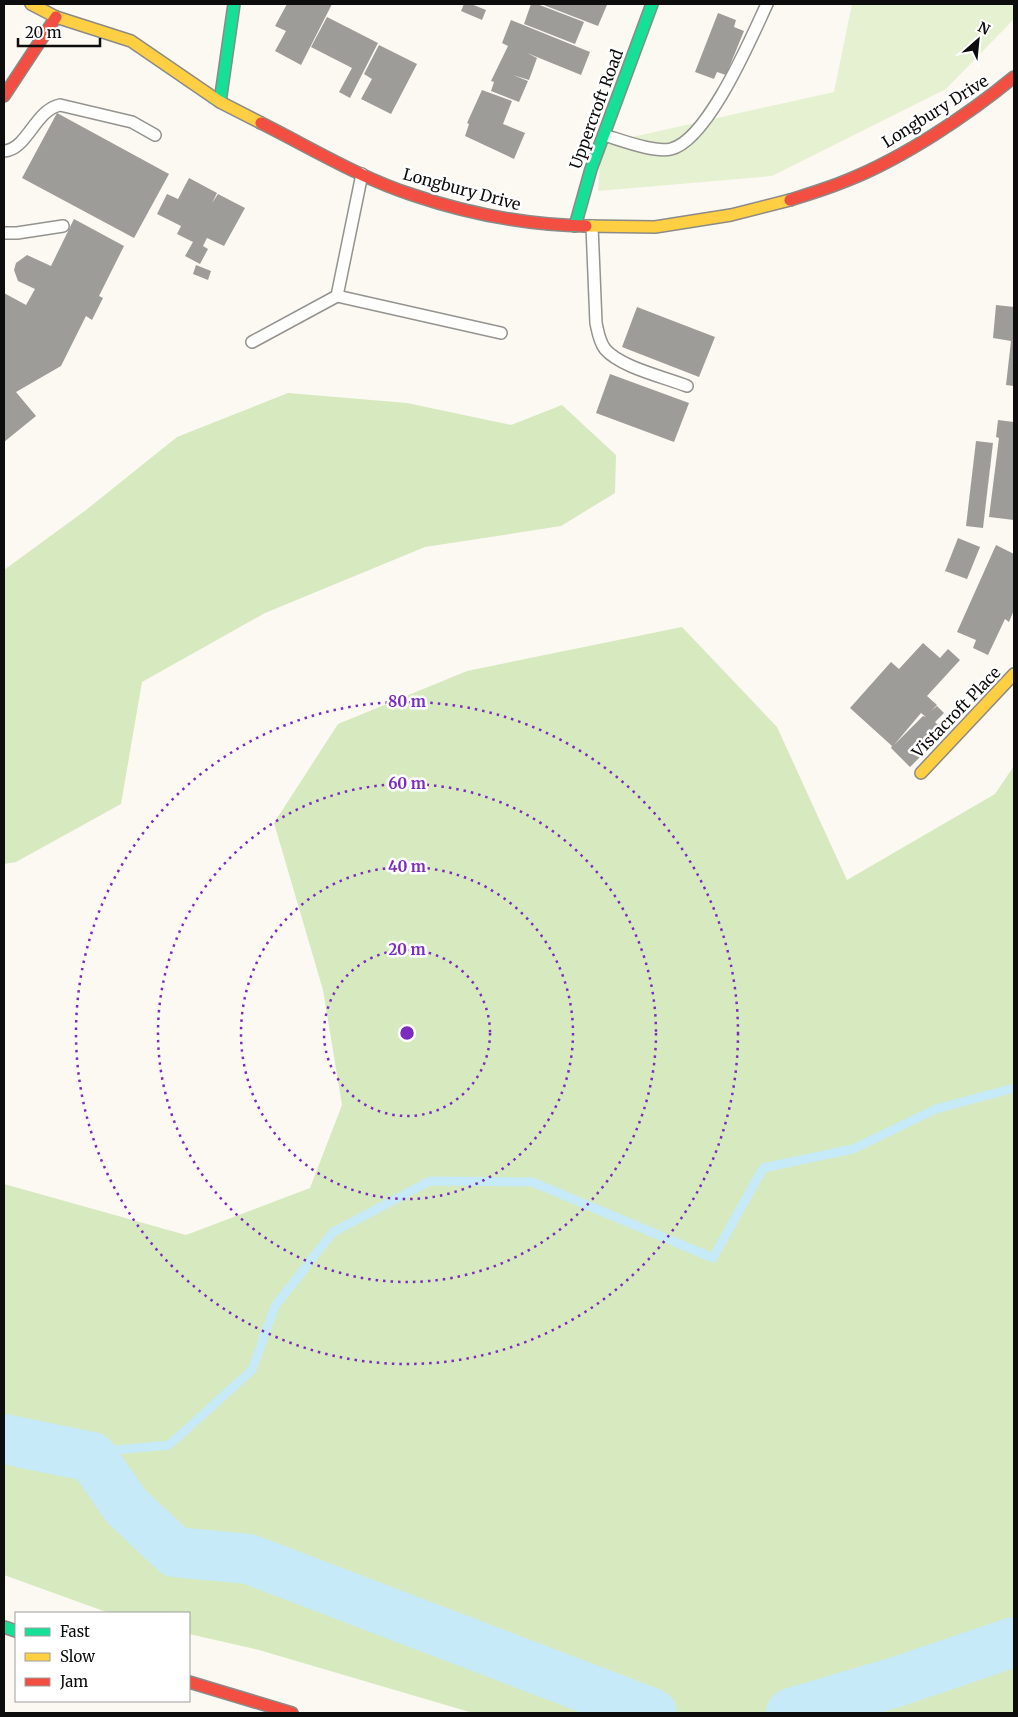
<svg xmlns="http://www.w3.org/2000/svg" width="1018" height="1717" viewBox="0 0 1018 1717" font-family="Merriweather,serif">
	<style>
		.green { fill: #e6f1d1 }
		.forest { fill: #d7e9bf }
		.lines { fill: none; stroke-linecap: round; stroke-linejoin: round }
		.stream { stroke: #c6eaf7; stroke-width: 9 }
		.river { stroke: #c6eaf7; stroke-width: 50 }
		.building { fill: #9e9c98; fill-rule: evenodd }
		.lane-casing { stroke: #949390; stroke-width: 14 }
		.fast-casing { stroke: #8b8a87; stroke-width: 14 }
		.slow-casing { stroke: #8b8a87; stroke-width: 14 }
		.jam-casing { stroke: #8b8a87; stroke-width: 14 }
		.lane { stroke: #fefefd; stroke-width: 11 }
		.fast { stroke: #16e098; stroke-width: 11 }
		.slow { stroke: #ffcf43; stroke-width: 11 }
		.jam { stroke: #f24e42; stroke-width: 11 }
		.ring { fill: none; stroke: #7b2cbf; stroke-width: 2.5; stroke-dasharray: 2.5 5 }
		.labels { text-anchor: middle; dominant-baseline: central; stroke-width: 5; stroke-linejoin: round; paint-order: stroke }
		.street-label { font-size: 16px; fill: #0d0d0d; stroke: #fff }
		.centre { fill: #7b2cbf; stroke: #fff; stroke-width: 2.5 }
		.ring-label { font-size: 15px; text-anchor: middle; font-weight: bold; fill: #7b2cbf; stroke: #fff; stroke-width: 5; stroke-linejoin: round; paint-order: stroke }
	</style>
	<rect width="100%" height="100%" fill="#fbf9f2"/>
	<!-- green -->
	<polygon class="green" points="852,4 1014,4 1014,19 946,89 772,176 598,191 601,144 834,92"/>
	<!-- forest -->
	<g class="forest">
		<polygon points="288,393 407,403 511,425 562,405 616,455 615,493 561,526 425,547 265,613 142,682 121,804 16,862 4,864 4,570 86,510 177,437"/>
		<polygon points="682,627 777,727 847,880 995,794 1014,766 1014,1713 473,1713 259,1650 189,1634 189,1613 109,1613 4,1575 4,1184 186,1235 310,1188 342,1105 323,990 274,823 338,724 467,671"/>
	</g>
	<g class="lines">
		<!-- stream -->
		<polyline class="stream" points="92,1457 106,1451 169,1445 252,1370 275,1306 333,1232 430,1181 532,1182 713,1258 763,1168 853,1149 936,1109 1014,1088"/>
		<!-- river -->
		<g class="river">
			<polyline points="4,1439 92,1457 126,1506 175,1552 249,1559 652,1713"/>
			<polyline points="791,1713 899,1681 1014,1642"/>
		</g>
	</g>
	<!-- building -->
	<g class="building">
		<polygon points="287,4 332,4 301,65 275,51 286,31 275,26"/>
		<polygon points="464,4 471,4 486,10 482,20 461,11"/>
		<polygon points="531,4 537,4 584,22 575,44 524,24"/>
		<polygon points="541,4 604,4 607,5 598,26"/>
		<polygon points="718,13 736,20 734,27 744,31 726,75 717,72 714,79 695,72"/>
		<polygon points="327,17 378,43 350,98 339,92 352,68 311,47"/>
		<polygon points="511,20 590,52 581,75 527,53 537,58 529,80 513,75 528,81 519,102 491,91 494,82 491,81 508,46 502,43"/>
		<polygon points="379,45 417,64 391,114 361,99 372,79 364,74"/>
		<polygon points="482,90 512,101 503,124 525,133 514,159 465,136 469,124 467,123"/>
		<polygon points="57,113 169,174 134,238 22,178"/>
		<polygon points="189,178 217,193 212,203 218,194 245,208 224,246 207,238 203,246 208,249 200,264 185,256 193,242 177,234 181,226 157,214 167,194 178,199"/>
		<polygon points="74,219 124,246 99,296 103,298 92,320 86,316 61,366 16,392 36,416 4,442 4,293 26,305 35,289 18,281 14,270 16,263 27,255 51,266"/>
		<polygon points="196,265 211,271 208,280 193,274"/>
		<polygon points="996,305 1014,307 1014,386 1006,385 1011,341 993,338"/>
		<polygon points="637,307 715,337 699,377 622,347"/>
		<polygon points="610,374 689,403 674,442 596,413"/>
		<polygon points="998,420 1014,422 1014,520 989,517 999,438 996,437"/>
		<polygon points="976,441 993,443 983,528 966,526"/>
		<polygon points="958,538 980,547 967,579 945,571"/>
		<polygon points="996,545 1014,554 1014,610 1009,622 1005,619 988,655 973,648 976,640 957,632"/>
		<path d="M923,643L940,658L948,649L960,660L927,696L937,705L931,711L937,706L944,713L935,722L945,732L910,767L891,748L892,746L850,708L891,662L899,669ZM921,713L926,717L923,716L894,745Z"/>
	</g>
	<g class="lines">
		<!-- lane casing -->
		<g class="lane-casing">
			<g id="lane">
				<path d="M604,135C621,140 654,153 671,149C708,140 751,38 767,4"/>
				<path d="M4,151C27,150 35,110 60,105L132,122L155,135"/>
				<polyline points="362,174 337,296 501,333"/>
				<path d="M592,226L596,323C598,332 599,341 605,349C620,367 664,377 687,386"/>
				<polyline points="4,233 17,233 63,226"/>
				<polyline points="252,342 337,296"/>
			</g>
		</g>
		<!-- fast casing -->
		<g class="fast-casing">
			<g id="fast">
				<polyline points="220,102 234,4"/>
				<polyline points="575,226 591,169 652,4"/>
				<polyline points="4,1627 16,1631"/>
			</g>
		</g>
		<!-- slow casing -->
		<g class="slow-casing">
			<g id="slow">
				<polyline points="31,4 56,17 131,41 220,102 261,123"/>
				<polyline points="586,226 655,227 731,215 790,200"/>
				<polyline points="921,773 1014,674"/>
			</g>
		</g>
		<!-- jam casing -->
		<g class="jam-casing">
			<g id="jam">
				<polyline points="4,96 56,17"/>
				<path d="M261,123C311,148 360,178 413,195C469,214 527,225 586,226"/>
				<path d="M790,200C809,194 829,188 848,180C903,158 968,115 1014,77"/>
				<polyline points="189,1682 292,1713"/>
			</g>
		</g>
		<!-- lane -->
		<use href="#lane" class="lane"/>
		<!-- fast -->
		<use href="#fast" class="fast"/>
		<!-- slow -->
		<use href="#slow" class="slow"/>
		<!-- jam -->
		<use href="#jam" class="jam"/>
	</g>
	<!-- distance rings -->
	<g class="ring">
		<circle cx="407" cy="1033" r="83"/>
		<circle cx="407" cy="1033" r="166"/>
		<circle cx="407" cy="1033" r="249"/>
		<circle cx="407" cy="1033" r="331"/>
	</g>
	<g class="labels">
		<!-- street labels -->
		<g class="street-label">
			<text transform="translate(596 109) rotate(-70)">Uppercroft Road</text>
			<text transform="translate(935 111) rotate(-32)">Longbury Drive</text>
			<text transform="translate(462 189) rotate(15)">Longbury Drive</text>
			<text transform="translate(956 712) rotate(-46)">Vistacroft Place</text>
		</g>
	</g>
	<circle cx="407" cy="1033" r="8" class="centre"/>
	<g class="ring-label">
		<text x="407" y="707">80 m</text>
		<text x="407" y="789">60 m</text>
		<text x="407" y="872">40 m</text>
		<text x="407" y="955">20 m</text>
	</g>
	<!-- border -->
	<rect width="1018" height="1717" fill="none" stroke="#0d0d0d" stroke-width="10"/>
	<!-- legend -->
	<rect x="15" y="1612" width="175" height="90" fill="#ffffff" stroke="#9e9e9e"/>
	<rect x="25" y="1628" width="25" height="8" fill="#16e098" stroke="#9e9e9e"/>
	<text x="60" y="1637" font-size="15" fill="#0d0d0d">Fast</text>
	<rect x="25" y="1653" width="25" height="8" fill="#ffcf43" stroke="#9e9e9e"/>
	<text x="60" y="1662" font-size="15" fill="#0d0d0d">Slow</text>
	<rect x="25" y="1678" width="25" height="8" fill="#f24e42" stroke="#9e9e9e"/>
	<text x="60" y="1687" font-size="15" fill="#0d0d0d">Jam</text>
	<!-- north arrow -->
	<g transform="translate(978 40) rotate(27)" stroke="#ffffff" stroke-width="4" paint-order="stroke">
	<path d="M0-4L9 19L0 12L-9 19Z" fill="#0d0d0d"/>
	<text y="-8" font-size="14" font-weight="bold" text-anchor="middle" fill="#0d0d0d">N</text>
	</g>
	<!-- scale -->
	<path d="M18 38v8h82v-8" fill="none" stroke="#0d0d0d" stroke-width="2.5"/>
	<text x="25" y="38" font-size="15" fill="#0d0d0d" stroke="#ffffff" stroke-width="4" paint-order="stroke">20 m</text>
</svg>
